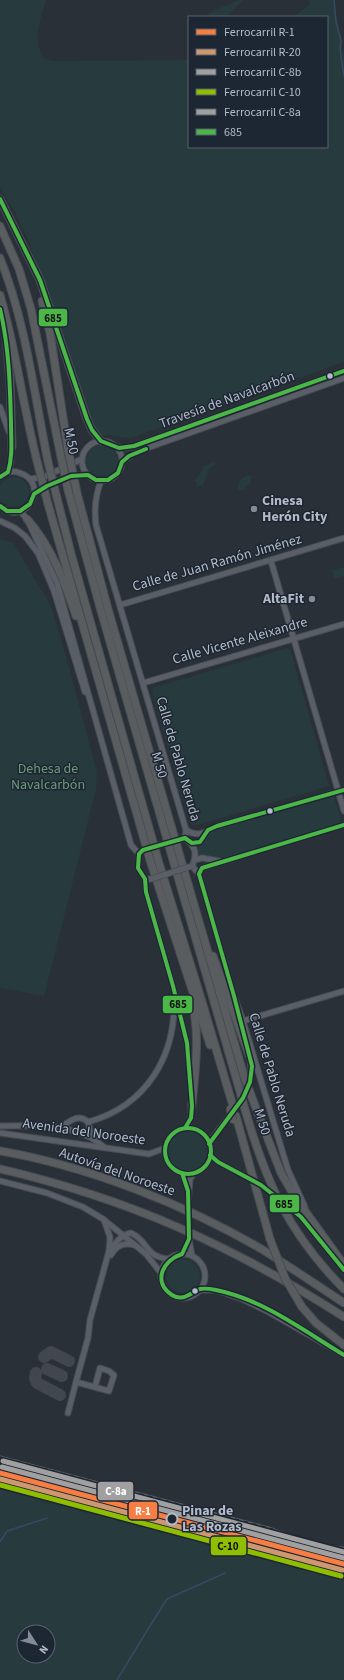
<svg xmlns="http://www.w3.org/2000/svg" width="344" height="1680" viewBox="0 0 344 1680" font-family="'Source Sans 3',sans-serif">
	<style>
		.green { fill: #273a3e; fill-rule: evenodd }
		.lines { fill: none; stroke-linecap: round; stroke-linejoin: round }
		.stream { stroke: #384963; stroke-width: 1.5 }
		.taxiway { stroke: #42464e; stroke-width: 12 }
		.minor-tunnel { stroke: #3f454e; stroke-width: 5; stroke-dasharray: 5 2.5; stroke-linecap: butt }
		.minor-casing { stroke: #484c53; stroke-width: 7 }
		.highway-casing { stroke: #474c53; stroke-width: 9 }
		.minor { stroke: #5a5e66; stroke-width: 5 }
		.highway { stroke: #5a5d60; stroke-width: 7 }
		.rail-casing { stroke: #595d64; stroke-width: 3 }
		.rail { stroke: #1d2633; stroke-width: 1.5; stroke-dasharray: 4.5; stroke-linecap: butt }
		.minor-bridge-casing { stroke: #484c53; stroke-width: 7; stroke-linecap: butt }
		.highway-bridge-casing { stroke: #474c53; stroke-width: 9; stroke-linecap: butt }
		.minor-bridge { stroke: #5a5e66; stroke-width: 5 }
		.highway-bridge { stroke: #5a5d60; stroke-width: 7 }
		.bus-1-casing { stroke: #1d2633; stroke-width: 7 }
		.bus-1 { stroke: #4ab747; stroke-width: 4 }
		.rail-1-casing { stroke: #1d2633; stroke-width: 8 }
		.rail-2-casing { stroke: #1d2633; stroke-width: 8 }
		.rail-3-casing { stroke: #1d2633; stroke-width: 8 }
		.rail-4-casing { stroke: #1d2633; stroke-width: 8 }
		.rail-5-casing { stroke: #1d2633; stroke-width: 8 }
		.rail-1 { stroke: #f77d43; stroke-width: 5 }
		.rail-2 { stroke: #cd976f; stroke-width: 5 }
		.rail-3 { stroke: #a0a0a0; stroke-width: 5 }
		.rail-4 { stroke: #8fbe00; stroke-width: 5 }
		.rail-5 { stroke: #a0a0a0; stroke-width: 5 }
		.bus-dot { fill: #b4bcc9; stroke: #1d2633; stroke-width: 1.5 }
		.poi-dot { fill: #848b96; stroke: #1d2633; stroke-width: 1.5 }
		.stop-dot { fill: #1d2633; stroke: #b4bcc9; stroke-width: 2 }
		.labels { text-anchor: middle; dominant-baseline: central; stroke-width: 3; stroke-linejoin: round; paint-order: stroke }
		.street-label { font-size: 14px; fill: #b4bcc9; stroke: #1d2633 }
		.poi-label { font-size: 14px; font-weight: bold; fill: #b4bcc9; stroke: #1d2633; text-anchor: start }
		.park-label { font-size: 14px; fill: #6b9a76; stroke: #1d2633 }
		.stop-label { font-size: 14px; font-weight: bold; fill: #b4bcc9; stroke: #1d2633; text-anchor: start }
		.line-badge { stroke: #1d2633; stroke-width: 1.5 }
		.badge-label { font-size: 11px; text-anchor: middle; font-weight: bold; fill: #fff }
		.pale-badge-label { font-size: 11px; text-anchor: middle; font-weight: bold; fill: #111 }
	</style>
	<rect width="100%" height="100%" fill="#2a3038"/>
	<!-- green -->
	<g class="green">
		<path d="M0,0H46C40,24 33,32 42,57L53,61L189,60V147H327V17H294L309,5L310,0H334L344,56V362L131,438C120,438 106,433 96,436L40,280L30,244L15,212L0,187Z"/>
		<polygon points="239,0 243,0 226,17 210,17 208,13"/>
		<circle cx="102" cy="461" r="16"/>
		<polygon points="214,462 215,463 215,466 209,468 203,485 195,487 197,483 194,481 203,469 202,467"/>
		<path d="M250,475L252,476L250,484L243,490H238C237,482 242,476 250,475Z"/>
		<circle cx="14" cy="492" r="15"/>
		<polygon points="0,539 13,543 51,606 69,667 97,773 96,789 44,996 0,988"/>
		<polygon points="344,567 344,576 334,579 332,570"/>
		<polygon points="288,648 290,649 329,786 194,826 190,823 153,696 152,688"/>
		<polygon points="334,797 341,821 332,826 229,856 217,859 205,856 199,856 196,846 202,843 210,833 220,828"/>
		<circle cx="187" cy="1151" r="20"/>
		<circle cx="183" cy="1276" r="17"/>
		<path d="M0,1482L62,1500L344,1571V1680H0ZM24,1632H48V1656H24Z"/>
	</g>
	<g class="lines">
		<!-- stream -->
		<g class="stream">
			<polyline points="334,0 336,22 341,41 340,49 344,76"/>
			<polyline points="0,1542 7,1531 47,1518"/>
			<polyline points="117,1680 148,1629 167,1599 225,1573"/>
		</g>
		<!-- taxiway -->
		<g class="taxiway">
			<polyline points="44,1357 51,1352 69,1361"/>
			<polyline points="47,1369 62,1376"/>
			<polyline points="36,1373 35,1378 37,1383 60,1395"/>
		</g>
		<!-- minor-tunnel -->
		<g class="minor-tunnel">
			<polyline points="243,1175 261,1185 287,1205"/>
			<polyline points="188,1203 189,1234"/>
		</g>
		<!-- minor casing -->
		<g class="minor-casing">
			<g id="minor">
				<polyline points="0,407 9,432"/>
				<circle cx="102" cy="461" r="20"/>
				<polyline points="117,447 126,448 134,446 344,371"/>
				<polyline points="122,462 136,452 344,378"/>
				<polyline points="8,472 11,462 11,444"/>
				<path d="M0,477C6,472 13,470 20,473C51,483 25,529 0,506"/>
				<polyline points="30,479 44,477 82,459"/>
				<path d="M101,481C95,496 94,509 96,525L186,830L185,838C195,846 198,854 192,866L199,874L234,996L243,1021L281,1147L288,1170L305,1207"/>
				<path d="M34,494C50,483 69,474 88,475"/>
				<polyline points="20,511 27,519 57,583 131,845 139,854 138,868 145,879 146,892 173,986 187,1043 191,1091"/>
				<polyline points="0,521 15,528 25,536 38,553 54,591 85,692"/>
				<polyline points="271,561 344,811"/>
				<polyline points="120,605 344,538"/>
				<polyline points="143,683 344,624"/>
				<path d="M186,830C199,838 205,832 217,826L344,790"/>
				<polyline points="192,843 200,842 208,831"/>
				<polyline points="195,860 202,858 219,861"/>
				<polyline points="199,874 202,868 344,825"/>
				<polyline points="243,1021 344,991"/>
				<polyline points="88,1122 92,1138 104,1147"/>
				<path d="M0,1126C36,1126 59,1122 92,1138"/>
				<path d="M61,1127C70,1121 79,1113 88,1122C146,1106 176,1057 174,998"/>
				<polyline points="185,1128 191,1118 191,1103"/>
				<circle cx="188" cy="1151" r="23"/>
				<polyline points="0,1133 149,1154 165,1148"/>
				<path d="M209,1144C228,1112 259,1095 249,1053"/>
				<polyline points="210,1155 218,1162 243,1175"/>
				<polyline points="182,1173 188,1190"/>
				<polyline points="0,1181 47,1193 83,1207 103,1219 146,1254 161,1273"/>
				<polyline points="188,1203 190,1179 194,1173"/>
				<polyline points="287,1205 301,1217 344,1270"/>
				<polyline points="104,1220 110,1237 109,1251"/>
				<polyline points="189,1239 192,1256"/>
				<polyline points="182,1254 189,1240"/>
				<circle cx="183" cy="1276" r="22"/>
				<path d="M111,1255C116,1246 124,1242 134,1245"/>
				<polyline points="200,1290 216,1290 242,1299 267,1311 344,1355"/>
				<path d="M95,1387L100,1368L109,1371L114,1375L109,1391L76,1382L88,1338L90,1320L109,1251C115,1243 121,1235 131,1233C149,1241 144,1257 169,1259"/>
				<polyline points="68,1413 76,1382"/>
			</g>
		</g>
		<!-- highway casing -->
		<g class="highway-casing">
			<g id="highway">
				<polyline points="0,199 40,280 87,419 92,430 101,441"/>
				<polyline points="0,226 19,269 31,309 61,457"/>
				<path d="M0,258C26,323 34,393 48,462"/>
				<path d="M0,295C16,349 23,406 37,461"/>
				<polyline points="42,301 50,333 68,449"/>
				<polyline points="6,336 10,380 12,447"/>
				<polyline points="68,490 101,611 241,1095"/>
				<polyline points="77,493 108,609 244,1076"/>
				<polyline points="56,494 72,557 159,863 200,995 233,1106"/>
				<polyline points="48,504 150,860 210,1045"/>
				<path d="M27,519C52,547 64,581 76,616"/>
				<polyline points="213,956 249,1055"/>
				<path d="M191,999C201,1033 195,1071 192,1106"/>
				<polyline points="251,1095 281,1173 295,1197 344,1265"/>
				<path d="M244,1106C265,1180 288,1233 344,1289"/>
				<polyline points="236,1116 270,1239"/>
				<path d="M0,1151C87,1166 187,1205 263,1250C290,1267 317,1285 344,1303"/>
				<path d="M0,1169C129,1199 233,1246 344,1317"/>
				<polyline points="302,1307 316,1323 344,1345"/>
			</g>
		</g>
		<!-- minor -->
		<use href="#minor" class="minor"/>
		<!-- highway -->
		<use href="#highway" class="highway"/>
		<!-- rail casing -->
		<g class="rail-casing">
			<g id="rail">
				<polyline points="0,1457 269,1528 344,1556"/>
				<polyline points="0,1479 309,1561 344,1572"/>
				<polyline points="326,1546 344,1548"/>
				<polyline points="326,1561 344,1564"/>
			</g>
		</g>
		<!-- rail -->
		<use href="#rail" class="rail"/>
		<!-- minor-bridge casing -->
		<g class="minor-bridge-casing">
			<g id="minor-bridge">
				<polyline points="139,854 143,850 185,838"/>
				<polyline points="145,879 151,879 192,866"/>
			</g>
		</g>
		<!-- highway-bridge casing -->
		<g class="highway-bridge-casing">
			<g id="highway-bridge">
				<polyline points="68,449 77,493"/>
				<polyline points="61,457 68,490"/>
				<polyline points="37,461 48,504"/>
				<polyline points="48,462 56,494"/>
				<polyline points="244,1076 251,1095"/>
				<polyline points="241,1095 244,1106"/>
				<polyline points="230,1109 233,1120"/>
				<polyline points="270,1239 285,1278 302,1307"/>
			</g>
		</g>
		<!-- minor-bridge -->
		<use href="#minor-bridge" class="minor-bridge"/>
		<!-- highway-bridge -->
		<use href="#highway-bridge" class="highway-bridge"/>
		<!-- bus-1 casing -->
		<g class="bus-1-casing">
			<g id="bus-1">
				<polyline points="0,199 40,280 87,419 92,430 101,441 119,448 134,446 344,371"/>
				<path d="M0,309C9,347 10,384 11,423C11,440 13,456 8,472L0,477"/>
				<polyline points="0,506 7,511 20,511 30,504 34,494 47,486 71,476 88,475 96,480 108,480 118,473 122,462 129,456 146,449"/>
				<polyline points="185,1128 191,1118 192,1106 187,1043 173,986 146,892 145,879 138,868 139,854 143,850 185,838 192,843 200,842 208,830 217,826 344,790"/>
				<circle cx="188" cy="1151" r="23"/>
				<polyline points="209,1144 243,1098 250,1082 252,1066 234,996 199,874 202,868 344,825"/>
				<polyline points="210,1155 218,1162 261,1185 301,1217 344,1270"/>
				<path d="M182,1173L188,1191L189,1239L182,1254C163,1260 152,1282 172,1295C183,1302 190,1293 200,1289C205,1288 211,1289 216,1290C262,1299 304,1331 344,1355"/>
			</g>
		</g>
		<!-- bus-1 -->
		<use href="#bus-1" class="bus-1"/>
		<!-- rail-1 casing -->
		<g class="rail-1-casing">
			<polyline id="rail-1" points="0,1473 344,1564"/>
		</g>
		<!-- rail-2 casing -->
		<g class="rail-2-casing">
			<polyline id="rail-2" points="0,1479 342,1570"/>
		</g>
		<!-- rail-3 casing -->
		<g class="rail-3-casing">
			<polyline id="rail-3" points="2,1467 344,1558"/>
		</g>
		<!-- rail-4 casing -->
		<g class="rail-4-casing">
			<polyline id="rail-4" points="0,1485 341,1576"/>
		</g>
		<!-- rail-5 casing -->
		<g class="rail-5-casing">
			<polyline id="rail-5" points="3,1461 344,1552"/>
		</g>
		<!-- rail-1 -->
		<use href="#rail-1" class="rail-1"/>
		<!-- rail-2 -->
		<use href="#rail-2" class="rail-2"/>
		<!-- rail-3 -->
		<use href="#rail-3" class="rail-3"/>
		<!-- rail-4 -->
		<use href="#rail-4" class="rail-4"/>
		<!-- rail-5 -->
		<use href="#rail-5" class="rail-5"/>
	</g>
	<!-- markers -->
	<g class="bus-dot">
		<circle cx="330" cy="376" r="3.5"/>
		<circle cx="270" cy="811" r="3.5"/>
		<circle cx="195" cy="1291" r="3.5"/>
	</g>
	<g class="poi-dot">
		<circle cx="254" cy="509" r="4"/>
		<circle cx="312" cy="599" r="4"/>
	</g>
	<circle class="stop-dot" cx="172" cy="1519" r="5.5"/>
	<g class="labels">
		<!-- street labels -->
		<g class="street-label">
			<text transform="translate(227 400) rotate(-20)">Travesía de Navalcarbón</text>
			<text transform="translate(71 441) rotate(78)">M 50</text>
			<text transform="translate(217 563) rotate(-16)">Calle de Juan Ramón Jiménez</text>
			<text transform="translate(240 641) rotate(-16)">Calle Vicente Aleixandre</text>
			<text transform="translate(178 759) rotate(74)">Calle de Pablo Neruda</text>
			<text transform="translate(159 765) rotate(74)">M 50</text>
			<text transform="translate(272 1075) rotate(73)">Calle de Pablo Neruda</text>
			<text transform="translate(262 1122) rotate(73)">M 50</text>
			<text transform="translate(84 1132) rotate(8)">Avenida del Noroeste</text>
			<text transform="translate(117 1172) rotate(19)">Autovía del Noroeste</text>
		</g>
		<!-- poi labels -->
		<g class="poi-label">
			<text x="262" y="501">Cinesa<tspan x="262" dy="16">Herón City</tspan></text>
			<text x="304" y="599" text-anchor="end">AltaFit</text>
		</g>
		<!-- park labels -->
		<g class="park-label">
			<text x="48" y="769">Dehesa de<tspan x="48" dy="16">Navalcarbón</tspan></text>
		</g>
		<!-- stop labels -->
		<g class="stop-label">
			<text x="182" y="1511">Pinar de<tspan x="182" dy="16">Las Rozas</tspan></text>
		</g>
	</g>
	<g class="line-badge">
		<rect x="38" y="308" width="30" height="19" rx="4" fill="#4ab747"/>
		<rect x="162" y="995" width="31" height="19" rx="4" fill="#4ab747"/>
		<rect x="269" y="1194" width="31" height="19" rx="4" fill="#4ab747"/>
		<rect x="97" y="1481" width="37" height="20" rx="4" fill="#a0a0a0"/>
		<rect x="128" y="1501" width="30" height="19" rx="4" fill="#f77d43"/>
		<rect x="210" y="1536" width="37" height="20" rx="4" fill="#8fbe00"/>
	</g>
	<g class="badge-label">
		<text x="116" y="1495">C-8a</text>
		<text x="143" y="1515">R-1</text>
	</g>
	<g class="pale-badge-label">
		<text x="53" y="322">685</text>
		<text x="178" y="1008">685</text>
		<text x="284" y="1208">685</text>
		<text x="228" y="1550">C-10</text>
	</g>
	<!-- legend -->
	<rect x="188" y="16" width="140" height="132" fill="#1d2633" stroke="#59626f"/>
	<rect x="196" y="29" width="20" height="6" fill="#f77d43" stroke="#59626f"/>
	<text x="224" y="36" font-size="12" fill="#b4bcc9">Ferrocarril R-1</text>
	<rect x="196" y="49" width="20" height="6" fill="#cd976f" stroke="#59626f"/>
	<text x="224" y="56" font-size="12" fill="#b4bcc9">Ferrocarril R-20</text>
	<rect x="196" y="69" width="20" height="6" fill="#a0a0a0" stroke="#59626f"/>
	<text x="224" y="76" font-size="12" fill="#b4bcc9">Ferrocarril C-8b</text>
	<rect x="196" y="89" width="20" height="6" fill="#8fbe00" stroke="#59626f"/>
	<text x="224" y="96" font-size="12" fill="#b4bcc9">Ferrocarril C-10</text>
	<rect x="196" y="109" width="20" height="6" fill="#a0a0a0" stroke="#59626f"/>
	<text x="224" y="116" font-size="12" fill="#b4bcc9">Ferrocarril C-8a</text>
	<rect x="196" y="129" width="20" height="6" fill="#4ab747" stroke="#59626f"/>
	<text x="224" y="136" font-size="12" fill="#b4bcc9">685</text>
	<!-- north arrow -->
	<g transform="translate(36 1644) rotate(126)"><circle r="19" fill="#1d2633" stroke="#59626f"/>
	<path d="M0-3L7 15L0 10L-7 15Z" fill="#848b96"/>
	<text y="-6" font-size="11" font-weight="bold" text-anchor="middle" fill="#b4bcc9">N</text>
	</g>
</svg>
